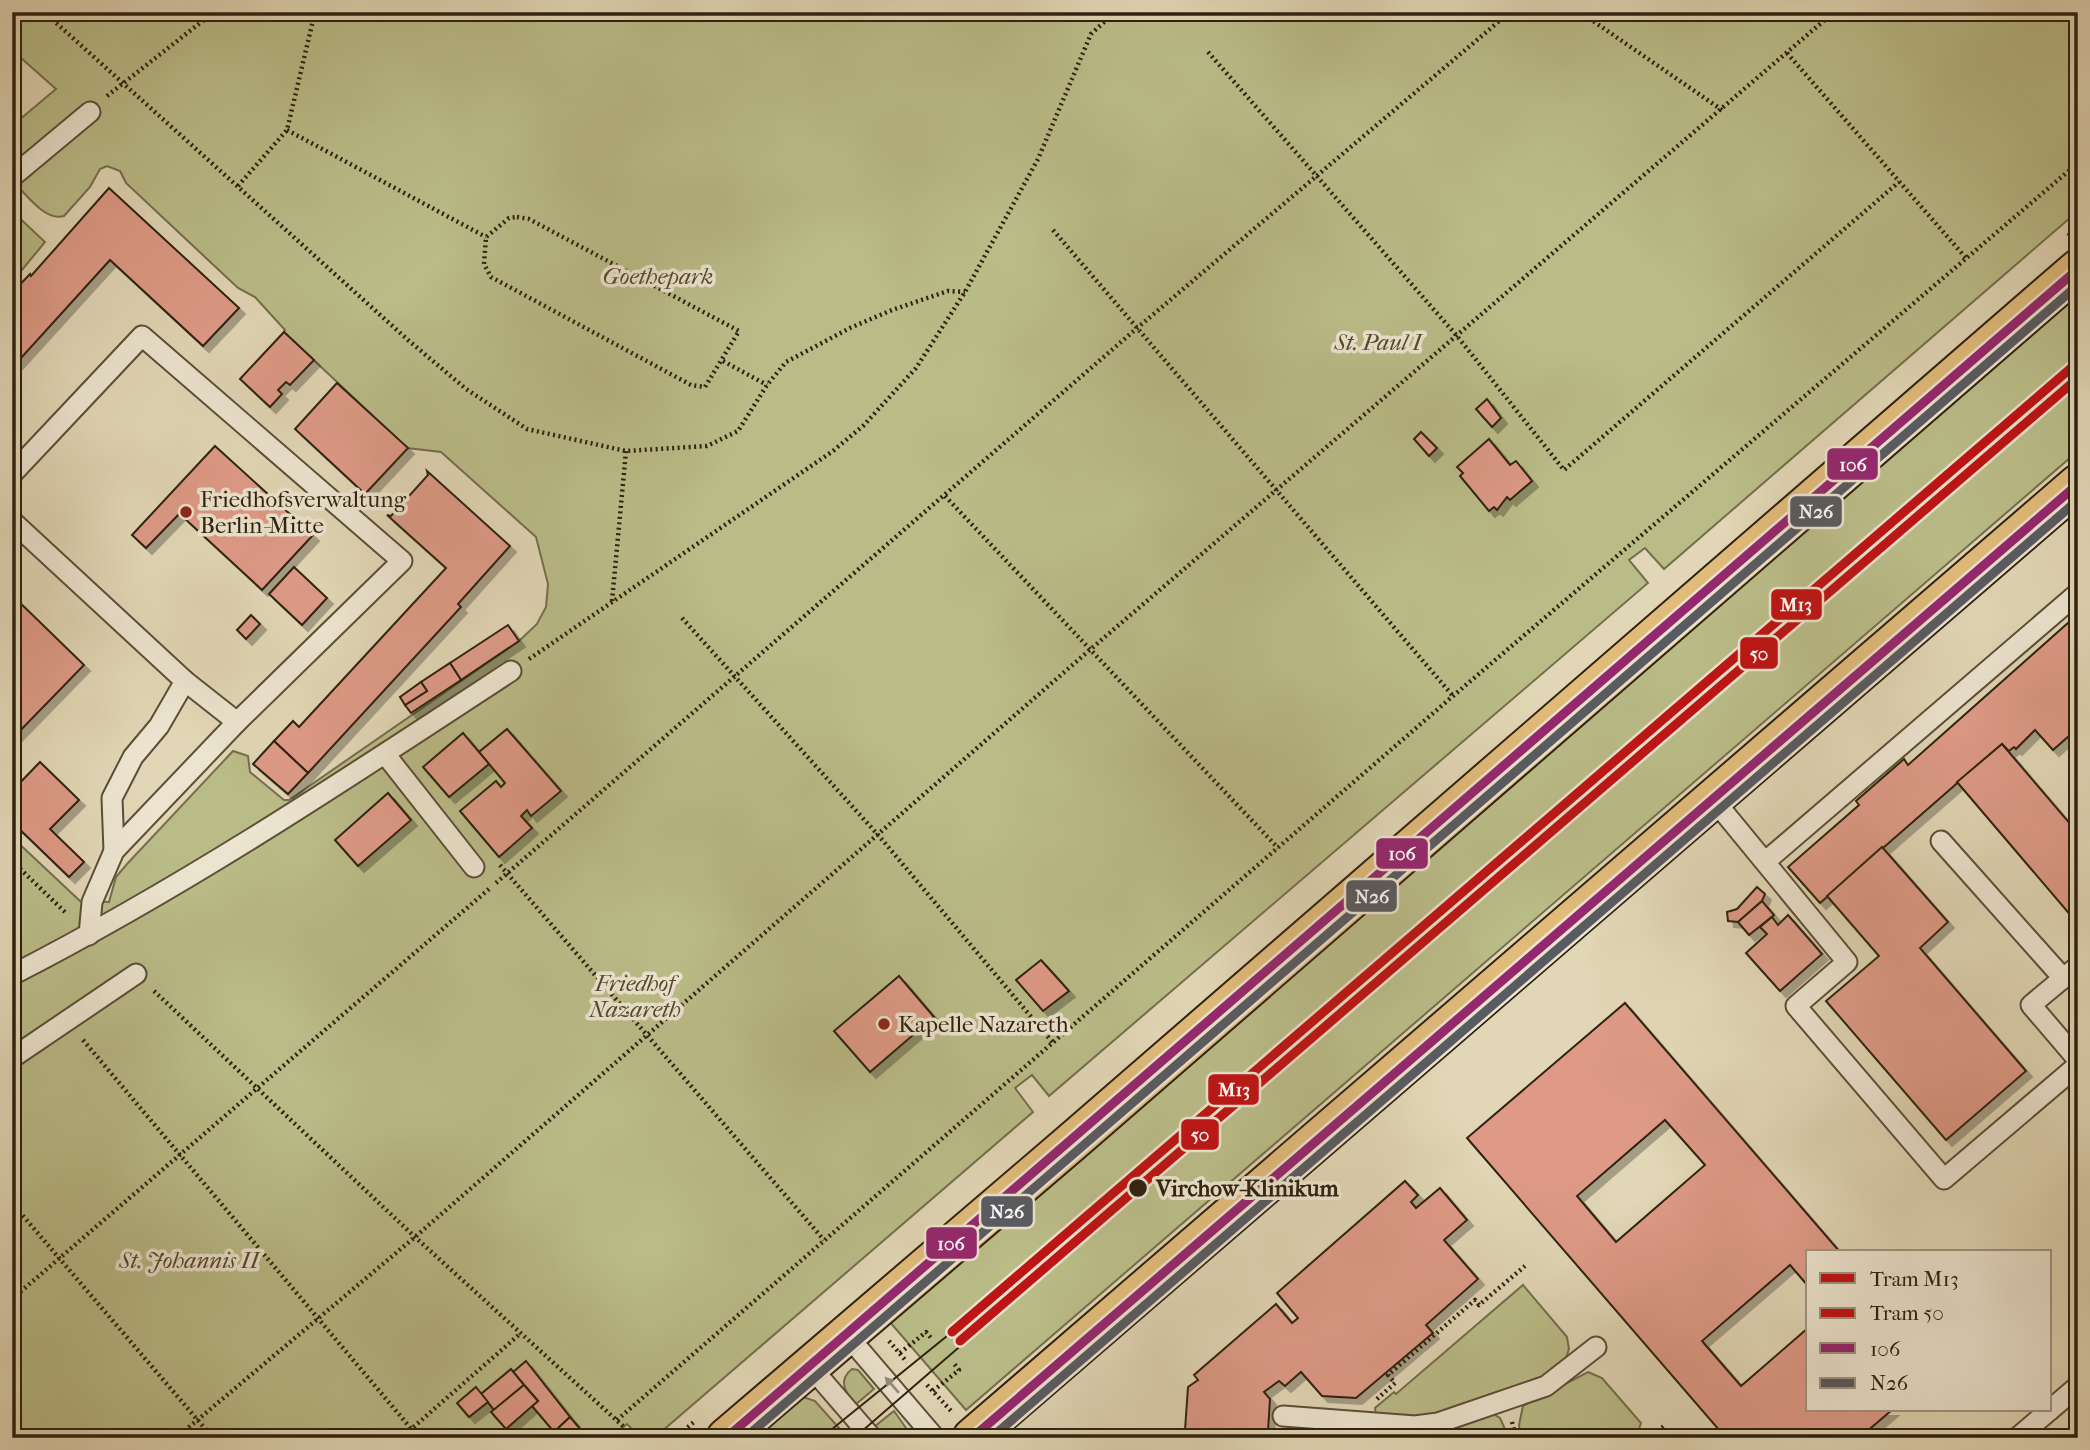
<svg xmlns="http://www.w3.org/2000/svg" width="2090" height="1450" viewBox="0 0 2090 1450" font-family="'IM FELL French Canon',serif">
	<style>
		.green { fill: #babc88; stroke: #746e4c; stroke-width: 2 }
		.building { fill: #de9a87; stroke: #2f210f; stroke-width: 2; fill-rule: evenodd; filter: url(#shadow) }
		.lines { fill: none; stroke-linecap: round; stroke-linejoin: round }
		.service-casing { stroke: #5c4e38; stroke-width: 23 }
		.primary-casing { stroke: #2f210f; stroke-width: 42 }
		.path { stroke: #2f210f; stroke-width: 4.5; stroke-dasharray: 2 3.5; stroke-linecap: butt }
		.service { stroke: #ece4cf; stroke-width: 19 }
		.primary { stroke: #e0bb7a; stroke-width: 38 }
		.tram { stroke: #2f210f; stroke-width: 2 }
		.bus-1-casing { stroke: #ece4cf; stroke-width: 14 }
		.bus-2-casing { stroke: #ece4cf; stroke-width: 14 }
		.bus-1 { stroke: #95276e; stroke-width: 9 }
		.bus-2 { stroke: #595b62; stroke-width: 9 }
		.tram-1-casing { stroke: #ece4cf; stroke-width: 14 }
		.tram-2-casing { stroke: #ece4cf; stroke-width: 14 }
		.tram-1 { stroke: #be1414; stroke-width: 9 }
		.tram-2 { stroke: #be1414; stroke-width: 9 }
		.oneway { fill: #978c79 }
		.poi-dot { fill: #8f2418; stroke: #ece4cf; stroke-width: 2.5 }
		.stop-dot { fill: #2f210f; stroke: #ece4cf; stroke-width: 2.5 }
		.labels { text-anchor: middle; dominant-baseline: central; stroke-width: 7; stroke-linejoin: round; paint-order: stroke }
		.park-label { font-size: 23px; font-style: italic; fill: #52482d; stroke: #ece4cf }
		.poi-label { font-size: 23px; fill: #2f210f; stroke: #ece4cf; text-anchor: start }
		.stop-label { font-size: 23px; font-weight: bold; fill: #2f210f; stroke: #ece4cf; text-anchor: start }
		.line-badge { stroke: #ece4cf; stroke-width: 2.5 }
		.badge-label { font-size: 19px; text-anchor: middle; font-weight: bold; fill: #fff }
	</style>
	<defs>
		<filter id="shadow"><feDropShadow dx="6" dy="6" stdDeviation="0" flood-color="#0004"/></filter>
	</defs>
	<rect width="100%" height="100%" fill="#e1d6b5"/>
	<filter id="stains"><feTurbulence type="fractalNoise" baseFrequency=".00286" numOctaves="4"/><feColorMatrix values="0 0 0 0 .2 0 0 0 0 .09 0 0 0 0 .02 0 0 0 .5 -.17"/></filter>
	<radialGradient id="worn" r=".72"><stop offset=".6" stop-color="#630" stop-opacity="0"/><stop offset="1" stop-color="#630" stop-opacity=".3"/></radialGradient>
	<!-- green -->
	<g class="green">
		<path d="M12,12H2078V211L1664,569L1645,548L1629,560L1648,583L1049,1096L1032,1075L1015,1088L1033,1112L654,1438H641L627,1424L611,1438H12V837L80,901L109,902L116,877L127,864L233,751L248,756L250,772L284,800H289L519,641L537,624L546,607L548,584L536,537L441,452L407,448L284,332L285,330L255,297L238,288L126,183L120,171L107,166L100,169L90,187L64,216C45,221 29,197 16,185L12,187V126L56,89L12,50Z"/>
		<polygon points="12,211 45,242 12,282"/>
		<polygon points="2078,295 2078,451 966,1410 889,1321"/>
		<polygon points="1523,1285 1567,1337 1569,1349 1565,1361 1544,1378 1427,1417 1376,1415 1375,1408 1394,1392 1396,1394"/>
		<path d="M852,1369L858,1370L874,1389L855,1405C846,1393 837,1380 852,1369Z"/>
		<polygon points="1588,1372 1602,1378 1641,1423 1636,1438 1521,1438 1519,1425 1523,1406"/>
		<polygon points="803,1397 815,1401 848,1438 751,1438"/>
		<polygon points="894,1411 913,1438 883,1438 874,1427"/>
		<polygon points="1493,1414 1500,1418 1509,1438 1409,1438 1439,1432"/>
	</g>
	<!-- building -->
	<g class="building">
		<polygon points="109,188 239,308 203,346 110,260 12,368 12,293 30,274 31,276"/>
		<polygon points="284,332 314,360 290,385 286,382 278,390 282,394 270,407 240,379"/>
		<polygon points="337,383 408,448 365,494 295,429"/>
		<polygon points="1487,399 1501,418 1492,427 1476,409"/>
		<polygon points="1421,432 1437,448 1429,456 1414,439"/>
		<polygon points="1489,439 1510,465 1516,461 1532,481 1510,500 1507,497 1497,510 1494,507 1489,511 1460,476 1463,473 1457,467"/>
		<polygon points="215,446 313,535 262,590 183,517 188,511 185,508 146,548 132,535"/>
		<polygon points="427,471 510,546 458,604 461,607 308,773 274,741 293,721 299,727 446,568 387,515 391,516 428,475"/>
		<polygon points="294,567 327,598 302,625 269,594"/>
		<polygon points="12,595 84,665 12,739"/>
		<polygon points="2078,614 2078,728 2053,750 2035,730 2016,749 2014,747 2009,751 2002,744 1820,903 1788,867 1859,805 1856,801 1904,759 1908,765"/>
		<polygon points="251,615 260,624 246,639 237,630"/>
		<polygon points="508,625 519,641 461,680 450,663"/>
		<polygon points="450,663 461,680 411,713 405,705 427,691 421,682"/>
		<polygon points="421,682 427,691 405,705 400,697"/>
		<polygon points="507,729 561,791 531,816 527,810 521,816 532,828 499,857 460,811 496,781 501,787 505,783 479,752"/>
		<polygon points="463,733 489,764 449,797 423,767"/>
		<polygon points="274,741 308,773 288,794 253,764"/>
		<polygon points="2002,744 2078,833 2078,924 1957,782"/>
		<polygon points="40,762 79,800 50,829 84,862 69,877 12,822 12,791"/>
		<polygon points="388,793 411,820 358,866 335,840"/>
		<polygon points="1882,847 1948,922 1920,948 2026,1071 1946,1140 1826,1001 1879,956 1827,896"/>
		<polygon points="1757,887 1765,894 1762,901 1738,922 1728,921 1727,912 1737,909"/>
		<polygon points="1762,901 1774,915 1749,935 1738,922"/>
		<polygon points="1788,915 1822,954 1780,991 1746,953 1767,934 1760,927 1772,917 1778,925"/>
		<polygon points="1041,960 1069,991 1043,1011 1016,980"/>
		<polygon points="899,976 934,1017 870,1072 834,1031"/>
		<path d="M1625,1003L1840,1252H1808V1286L1790,1265L1702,1341L1741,1386L1808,1328V1410H1892L1859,1438H1726L1467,1138ZM1665,1120L1705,1165L1616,1242L1577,1196Z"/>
		<polygon points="1405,1181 1418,1195 1411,1202 1416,1208 1440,1188 1467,1220 1444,1240 1478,1279 1426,1325 1433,1333 1356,1398 1322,1396 1301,1372 1285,1386 1279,1381 1264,1392 1270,1399 1268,1431 1263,1438 1191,1438 1185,1430 1188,1387 1198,1380 1194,1375 1276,1304 1292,1323 1298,1318 1277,1293"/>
		<polygon points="526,1361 570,1417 554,1432 532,1406 538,1401 513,1372"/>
		<polygon points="511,1369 524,1385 494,1410 481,1394"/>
		<polygon points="524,1385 538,1401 506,1429 491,1412"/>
		<polygon points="476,1387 488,1402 469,1417 457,1403"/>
		<polygon points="570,1417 588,1438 546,1438 554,1432"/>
	</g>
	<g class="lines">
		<!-- service casing -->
		<g class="service-casing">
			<g id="service">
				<polyline points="12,177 90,112"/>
				<polyline points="12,474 142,336 402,561 237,722 114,851 92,902 89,935"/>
				<polyline points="12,521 185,681 237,722"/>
				<polyline points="385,754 474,867"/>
				<polyline points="1713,799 1847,962 1796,1006 1944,1179 2078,1065"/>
				<polyline points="1941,841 2063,978"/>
				<polyline points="114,851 112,798 133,757 159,726 185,681"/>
				<polyline points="1766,861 2078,593"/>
				<polyline points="2078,966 2031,1005 2078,1060"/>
				<path d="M12,975C186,886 348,778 511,671"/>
				<polyline points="12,1058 136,974"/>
				<polyline points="846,1334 935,1438"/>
				<polyline points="809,1365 872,1438"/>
				<polyline points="2050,1410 2078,1386"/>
				<polyline points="1283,1416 1415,1426 1438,1423 1546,1386 1596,1347"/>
				<polyline points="2017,1438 2050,1410"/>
			</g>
		</g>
		<!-- primary casing -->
		<g class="primary-casing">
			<g id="primary">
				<polyline points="726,1438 1073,1141 2078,269"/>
				<polyline points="972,1438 2078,484"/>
			</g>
		</g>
		<!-- path -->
		<g class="path">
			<polyline points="44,12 408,340 466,389 527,429 626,451 707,446 738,431 767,385 786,362 850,328 892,310 948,291 965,292"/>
			<polyline points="1580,12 1722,110"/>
			<polyline points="1208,52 1457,336 1564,470 1899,182"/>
			<polyline points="1787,53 1966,258"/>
			<polyline points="107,96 214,12"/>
			<polyline points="287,130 486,237"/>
			<polyline points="238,186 287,130 315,12"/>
			<polygon points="517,217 529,219 739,331 705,387 691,385 491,277 484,264 486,237 509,218"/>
			<polyline points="1053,230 1453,696"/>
			<polyline points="2068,236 2078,228"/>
			<polyline points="723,361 767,385"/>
			<polyline points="945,496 1278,848"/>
			<polyline points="612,601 626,451"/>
			<polyline points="682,618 879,836 1054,1044"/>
			<polyline points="529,659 833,451 864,425 916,368 965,292 1038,159 1091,34 1115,12"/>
			<polyline points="12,861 67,914"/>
			<polyline points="500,865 824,1240"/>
			<polyline points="496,883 1136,329 1510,12"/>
			<polyline points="154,991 415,1237 624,1427"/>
			<polyline points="83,1040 419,1438"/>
			<polyline points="12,1203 213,1438"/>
			<polyline points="12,1299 489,889"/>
			<polyline points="889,1341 907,1362"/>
			<polyline points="900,1353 926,1332 932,1339"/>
			<polyline points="927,1385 953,1413"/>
			<polyline points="933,1391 959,1370 953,1362"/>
			<polyline points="1377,1399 1395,1383 1388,1375 1475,1300 1479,1305 1525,1266"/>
			<polyline points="617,1420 1453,696 2078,163"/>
			<polyline points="1512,1422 1516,1438"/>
			<polyline points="176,1438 415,1237 1092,648 1834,12"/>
			<polyline points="401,1438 521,1333"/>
			<polyline points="675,1438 694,1422"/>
			<polyline points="1649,1438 1664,1426"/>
		</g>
		<!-- service -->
		<use href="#service" class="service"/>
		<!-- primary -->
		<use href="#primary" class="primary"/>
		<!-- tram -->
		<g class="tram">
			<polyline points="821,1438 952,1332"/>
			<polyline points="854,1438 1141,1190"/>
		</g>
		<!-- bus-1 casing -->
		<g class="bus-1-casing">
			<g id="bus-1">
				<polyline points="726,1438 2078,269"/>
				<polyline points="972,1438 2078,484"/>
			</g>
		</g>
		<!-- bus-2 casing -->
		<g class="bus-2-casing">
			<g id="bus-2">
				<polyline points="745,1438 2078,285"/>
				<polyline points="991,1438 2078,500"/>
			</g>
		</g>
		<!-- bus-1 -->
		<use href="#bus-1" class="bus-1"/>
		<!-- bus-2 -->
		<use href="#bus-2" class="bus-2"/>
		<!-- tram-1 casing -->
		<g class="tram-1-casing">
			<polyline id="tram-1" points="952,1332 2078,362"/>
		</g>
		<!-- tram-2 casing -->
		<g class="tram-2-casing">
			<polyline id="tram-2" points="960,1341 2078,378"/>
		</g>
		<!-- tram-1 -->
		<use href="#tram-1" class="tram-1"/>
		<!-- tram-2 -->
		<use href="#tram-2" class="tram-2"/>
	</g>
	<!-- one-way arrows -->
	<defs><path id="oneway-solid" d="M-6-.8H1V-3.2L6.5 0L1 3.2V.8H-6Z" transform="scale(1.75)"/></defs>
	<use class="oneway" href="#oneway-solid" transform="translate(892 1385) rotate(-131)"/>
	<!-- markers -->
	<g class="poi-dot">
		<circle cx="186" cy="512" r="7"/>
		<circle cx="884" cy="1024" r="7"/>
	</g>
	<circle class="stop-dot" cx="1138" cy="1188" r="10"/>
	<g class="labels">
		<!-- park labels -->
		<g class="park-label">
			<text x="658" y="276">Goethepark</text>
			<text x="1378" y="342">St. Paul I</text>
			<text x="635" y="983">Friedhof<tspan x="635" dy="26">Nazareth</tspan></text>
			<text x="189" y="1260">St. Johannis II</text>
		</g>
		<!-- poi labels -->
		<g class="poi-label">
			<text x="200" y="499">Friedhofsverwaltung<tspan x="200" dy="26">Berlin-Mitte</tspan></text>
			<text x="898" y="1024">Kapelle Nazareth</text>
		</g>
		<!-- stop labels -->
		<g class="stop-label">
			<text x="1156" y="1188">Virchow-Klinikum</text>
		</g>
	</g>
	<g class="line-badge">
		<rect x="1826" y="447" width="53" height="34" rx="7" fill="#95276e"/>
		<rect x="1789" y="495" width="54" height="33" rx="7" fill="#595b62"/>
		<rect x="1770" y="588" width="53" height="33" rx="7" fill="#be1414"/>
		<rect x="1739" y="636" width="40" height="34" rx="7" fill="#be1414"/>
		<rect x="1375" y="837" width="54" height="33" rx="7" fill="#95276e"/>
		<rect x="1345" y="879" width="53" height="34" rx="7" fill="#595b62"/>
		<rect x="1207" y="1073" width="53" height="33" rx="7" fill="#be1414"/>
		<rect x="1180" y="1118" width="40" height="33" rx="7" fill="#be1414"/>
		<rect x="980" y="1195" width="54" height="33" rx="7" fill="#595b62"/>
		<rect x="925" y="1226" width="53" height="34" rx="7" fill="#95276e"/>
	</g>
	<g class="badge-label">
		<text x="1853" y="471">106</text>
		<text x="1816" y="518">N26</text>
		<text x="1796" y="611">M13</text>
		<text x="1759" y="660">50</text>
		<text x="1402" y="860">106</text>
		<text x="1372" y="903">N26</text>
		<text x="1234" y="1096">M13</text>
		<text x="1200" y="1141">50</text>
		<text x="1007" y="1218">N26</text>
		<text x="951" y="1250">106</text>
	</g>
	<!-- margin -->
	<rect width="2090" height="1450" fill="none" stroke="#e1d6b5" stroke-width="42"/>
	<rect x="14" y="14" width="2062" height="1422" fill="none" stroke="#2f210f" stroke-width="3.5"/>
	<rect x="21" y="21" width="2048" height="1408" fill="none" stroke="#2f210f" stroke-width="2"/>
	<!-- legend -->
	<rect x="1806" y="1250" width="245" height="161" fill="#ece4cf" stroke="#a09682" stroke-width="2"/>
	<rect x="1820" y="1273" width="35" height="10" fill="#be1414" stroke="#a09682" stroke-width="2"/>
	<text x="1870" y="1286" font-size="21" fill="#2f210f">Tram M13</text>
	<rect x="1820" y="1308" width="35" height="10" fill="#be1414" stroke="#a09682" stroke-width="2"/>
	<text x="1870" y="1320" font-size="21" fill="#2f210f">Tram 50</text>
	<rect x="1820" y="1343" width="35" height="10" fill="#95276e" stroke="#a09682" stroke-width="2"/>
	<text x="1870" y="1356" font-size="21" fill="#2f210f">106</text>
	<rect x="1820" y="1378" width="35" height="10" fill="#595b62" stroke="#a09682" stroke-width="2"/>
	<text x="1870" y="1390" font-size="21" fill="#2f210f">N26</text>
	<rect width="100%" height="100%" filter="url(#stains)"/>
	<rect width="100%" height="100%" fill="url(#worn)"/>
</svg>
